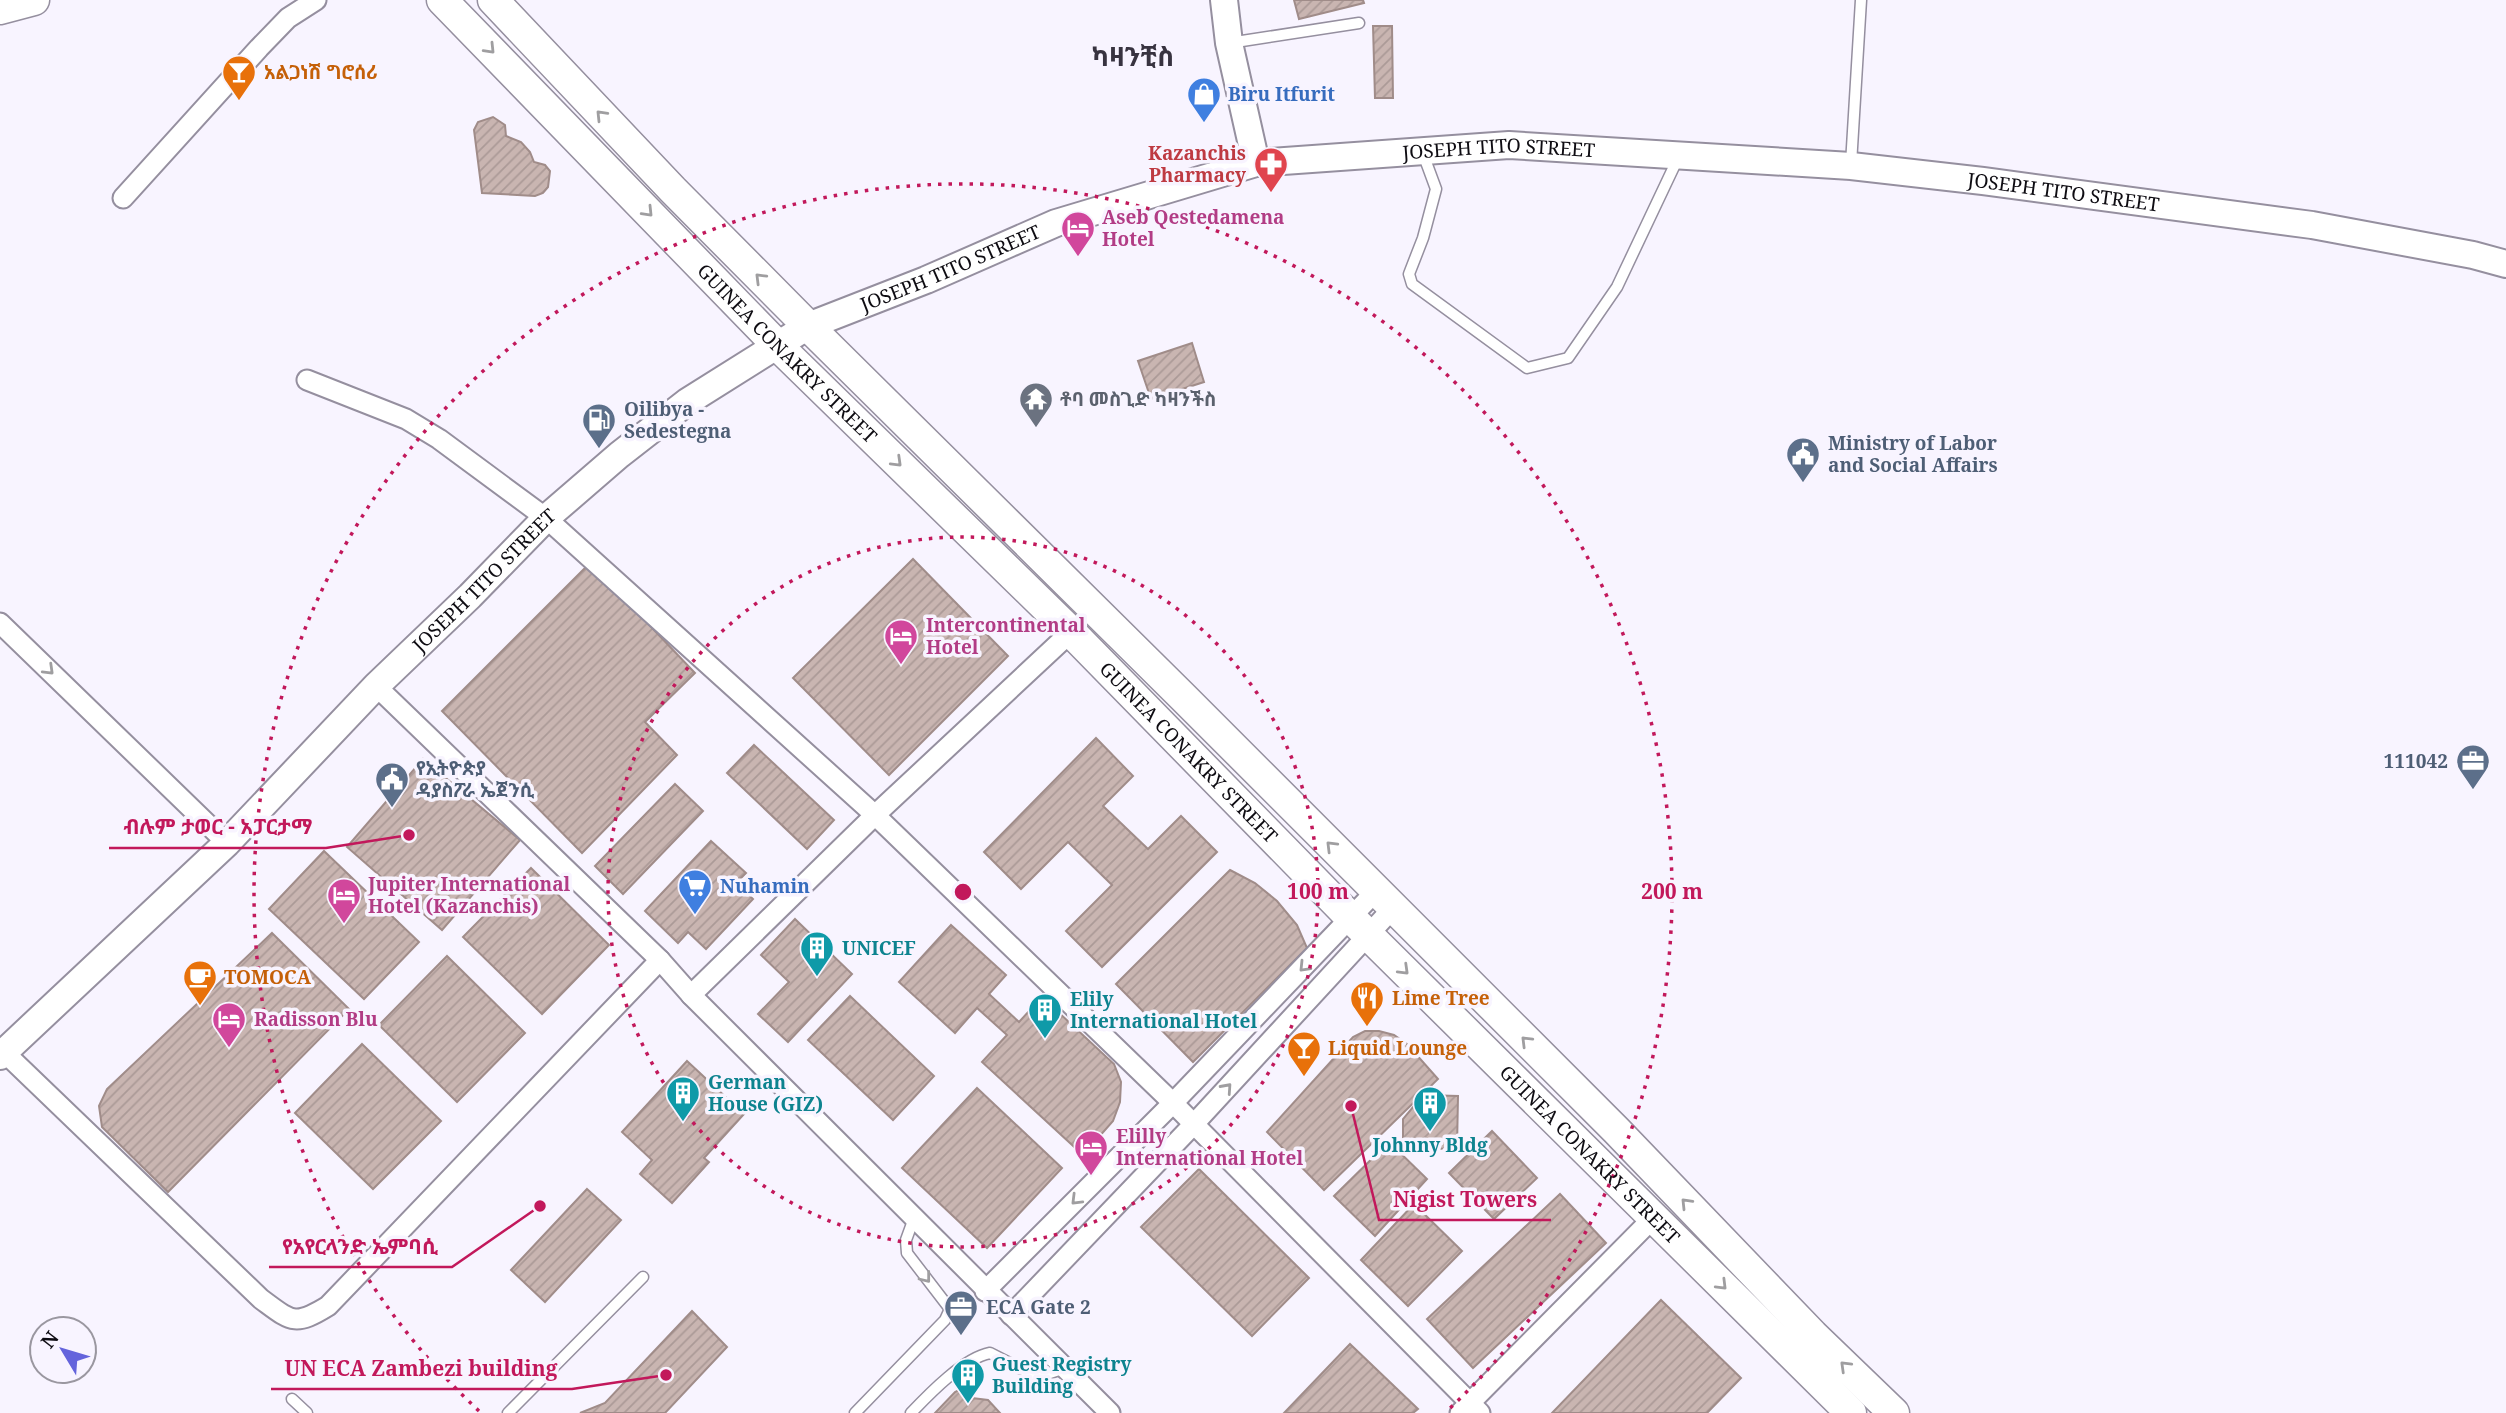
<svg xmlns="http://www.w3.org/2000/svg" width="2506" height="1413" viewBox="0 0 2506 1413" font-family="'Noto Serif','Noto Sans Ethiopic',serif">
	<style>
		.building { fill: url(#building-hatch); stroke: #a08c89; stroke-width: 2 }
		.lines { fill: none; stroke-linecap: round; stroke-linejoin: round }
		.service-casing { stroke: #958f9f; stroke-width: 13 }
		.minor-casing { stroke: #958f9f; stroke-width: 23 }
		.secondary-casing { stroke: #958f9f; stroke-width: 30 }
		.primary-casing { stroke: #958f9f; stroke-width: 33 }
		.service { stroke: #fff; stroke-width: 10 }
		.minor { stroke: #fff; stroke-width: 19 }
		.secondary { stroke: #fff; stroke-width: 26 }
		.primary { stroke: #fff; stroke-width: 30 }
		.oneway { stroke: #9f9ea0 }
		.ring { fill: none; stroke: #c2185b; stroke-width: 3.5; stroke-dasharray: 3.5 7 }
		.labels { text-anchor: middle; dominant-baseline: central; stroke-width: 7; stroke-linejoin: round; paint-order: stroke }
		.food-label { font-size: 19px; font-weight: bold; fill: #c56008; stroke: #f8f4ff; text-anchor: start }
		.shop-label { font-size: 19px; font-weight: bold; fill: #366cbe; stroke: #f8f4ff; text-anchor: start }
		.street-label { font-size: 19px; fill: #0e0c12; stroke: #f8f4ff }
		.health-label { font-size: 19px; font-weight: bold; fill: #be3a42; stroke: #f8f4ff; text-anchor: end }
		.hotel-label { font-size: 19px; font-weight: bold; fill: #b23c85; stroke: #f8f4ff; text-anchor: start }
		.worship-label { font-size: 19px; font-weight: bold; fill: #5b616d; stroke: #f8f4ff; text-anchor: start }
		.service-label { font-size: 19px; font-weight: bold; fill: #4e5e75; stroke: #f8f4ff; text-anchor: start }
		.culture-label { font-size: 19px; font-weight: bold; fill: #0d838f; stroke: #f8f4ff; text-anchor: start }
		.district-label { font-size: 26px; font-weight: bold; fill: #383340; stroke: #f8f4ff }
		.centre { fill: #c2185b; stroke: #f8f4ff; stroke-width: 3.5 }
		.ring-label { font-size: 21px; text-anchor: middle; font-weight: bold; fill: #c2185b; stroke: #f8f4ff; stroke-width: 7; stroke-linejoin: round; paint-order: stroke }
		.leader { fill: none; stroke: #c2185b; stroke-width: 2.5 }
		.callout-dot { fill: #c2185b; stroke: #f8f4ff; stroke-width: 2.5 }
		.callout-label { font-size: 21px; text-anchor: middle; font-weight: bold; fill: #c2185b; stroke: #f8f4ff; stroke-width: 7; stroke-linejoin: round; paint-order: stroke }
	</style>
	<defs>
		<pattern id="building-hatch" width="6" height="6" patternUnits="userSpaceOnUse" patternTransform="scale(1.75)"><rect width="6" height="6" fill="#c9b5b1"/><path d="M-1 1l2-2M0 6l6-6M5 7l2-2" fill="none" stroke="#ab9a97"/></pattern>
	</defs>
	<rect width="100%" height="100%" fill="#f8f4ff"/>
	<!-- building -->
	<g class="building">
		<polygon points="1294,0 1363,0 1364,3 1299,19"/>
		<polygon points="1373,26 1392,26 1393,98 1375,98"/>
		<polygon points="493,117 505,125 506,136 521,142 530,152 534,162 545,165 550,171 548,187 543,193 535,196 482,193 474,130 478,122"/>
		<polygon points="1192,343 1204,382 1151,399 1138,361"/>
		<polygon points="913,559 1008,656 889,775 793,678"/>
		<polygon points="590,563 695,673 645,722 677,755 582,853 442,711"/>
		<polygon points="1096,738 1133,776 1103,806 1148,849 1181,816 1217,852 1102,967 1066,931 1112,885 1068,842 1021,889 984,852"/>
		<polygon points="754,745 834,820 807,849 727,773"/>
		<polygon points="423,759 520,840 442,930 347,847"/>
		<polygon points="675,784 703,811 623,894 595,866"/>
		<polygon points="711,841 746,873 736,883 753,899 706,949 688,932 678,943 645,911"/>
		<polygon points="324,851 419,942 364,999 269,909"/>
		<polygon points="531,868 609,945 542,1014 463,937"/>
		<polygon points="1230,870 1255,883 1277,901 1297,925 1307,948 1193,1062 1116,984"/>
		<polygon points="795,919 852,974 788,1042 758,1014 789,982 761,955"/>
		<polygon points="951,925 1006,975 989,994 1019,1022 1042,997 1114,1064 1121,1082 1120,1102 1113,1121 1083,1155 982,1062 1007,1035 977,1008 955,1033 899,982"/>
		<polygon points="272,933 349,1009 168,1192 102,1127 99,1106 107,1089"/>
		<polygon points="447,956 525,1033 457,1102 379,1025"/>
		<polygon points="850,996 934,1076 893,1120 808,1040"/>
		<polygon points="1365,1031 1379,1031 1394,1035 1407,1044 1438,1079 1324,1190 1267,1132 1353,1037"/>
		<polygon points="362,1044 441,1121 373,1189 295,1113"/>
		<polygon points="687,1061 744,1114 704,1158 709,1162 672,1203 640,1174 652,1160 622,1132"/>
		<polygon points="977,1088 1062,1168 987,1248 902,1168"/>
		<polygon points="1423,1095 1458,1096 1457,1149 1403,1148 1403,1119"/>
		<polygon points="1492,1131 1537,1178 1494,1219 1449,1173"/>
		<polygon points="1389,1142 1427,1179 1375,1236 1334,1196"/>
		<polygon points="1199,1169 1309,1278 1252,1336 1141,1227"/>
		<polygon points="587,1189 621,1220 545,1302 511,1270"/>
		<polygon points="1560,1194 1606,1243 1473,1368 1427,1319"/>
		<polygon points="1414,1204 1462,1251 1408,1306 1361,1260"/>
		<polygon points="1661,1300 1741,1378 1707,1413 1552,1413"/>
		<polygon points="692,1311 727,1347 665,1413 580,1413 605,1403"/>
		<polygon points="1350,1344 1418,1409 1413,1413 1284,1413"/>
		<polygon points="959,1390 967,1392 972,1398 988,1400 1000,1413 935,1413 955,1392"/>
	</g>
	<g class="lines">
		<!-- service casing -->
		<g class="service-casing">
			<g id="service">
				<polyline points="1229,43 1359,23"/>
				<polyline points="1422,151 1436,189 1423,238 1409,274 1412,284 1527,368 1568,358 1617,287 1679,156"/>
				<polyline points="1851,164 1861,0"/>
				<polyline points="292,1399 307,1413"/>
				<polyline points="508,1413 643,1277"/>
				<polyline points="855,1413 945,1320 950,1309 907,1253 906,1240 914,1218"/>
				<path d="M911,1413C930,1393 964,1358 990,1353L1031,1374L1041,1376L1065,1368"/>
			</g>
		</g>
		<!-- minor casing -->
		<g class="minor-casing">
			<g id="minor">
				<polyline points="123,198 259,48 288,18 316,0"/>
				<polyline points="307,380 406,419 439,439 546,518 875,815 1173,1103 1480,1413"/>
				<polyline points="0,623 227,843"/>
				<polyline points="376,686 660,960 691,995 1110,1413"/>
				<polyline points="691,995 875,815 1071,632"/>
				<path d="M4,1052L261,1299C291,1321 294,1327 328,1306L660,960"/>
				<polyline points="985,1291 1173,1103 1376,891"/>
				<polyline points="1011,1315 1193,1125 1393,908"/>
				<polyline points="1460,1413 1654,1217"/>
			</g>
		</g>
		<!-- secondary casing -->
		<g class="secondary-casing">
			<g id="secondary">
				<polyline points="1224,0 1229,43 1256,163"/>
				<path id="s1" d="M0,1056L227,843L376,686L470,596L546,518L619,455L687,402L808,326L926,280L1056,223L1256,163L1509,145L1851,166L1983,181L2312,225L2473,255L2506,264"/>
			</g>
		</g>
		<!-- primary casing -->
		<g class="primary-casing">
			<g id="primary">
				<path id="s2" d="M442,0L778,346L1071,632L1351,918L1851,1413"/>
				<polyline points="493,0 673,190 808,326 1183,697 1616,1130 1813,1335 1894,1413"/>
				<polyline points="0,9 34,0"/>
			</g>
		</g>
		<!-- service -->
		<use href="#service" class="service"/>
		<!-- minor -->
		<use href="#minor" class="minor"/>
		<!-- secondary -->
		<use href="#secondary" class="secondary"/>
		<!-- primary -->
		<use href="#primary" class="primary"/>
	</g>
	<!-- one-way arrows -->
	<defs><path id="oneway-chevron" d="M-2-3.5L2.5 0L-2 3.5" fill="none" stroke-width="1.6" stroke-linecap="round" stroke-linejoin="round" transform="scale(1.75)"/></defs>
	<g class="oneway">
		<use href="#oneway-chevron" transform="translate(490 49) rotate(46)"/>
		<use href="#oneway-chevron" transform="translate(601 115) rotate(-134)"/>
		<use href="#oneway-chevron" transform="translate(648 212) rotate(46)"/>
		<use href="#oneway-chevron" transform="translate(760 278) rotate(-135)"/>
		<use href="#oneway-chevron" transform="translate(897 462) rotate(44)"/>
		<use href="#oneway-chevron" transform="translate(49 670) rotate(44)"/>
		<use href="#oneway-chevron" transform="translate(1331 846) rotate(-135)"/>
		<use href="#oneway-chevron" transform="translate(1304 967) rotate(134)"/>
		<use href="#oneway-chevron" transform="translate(1404 970) rotate(44)"/>
		<use href="#oneway-chevron" transform="translate(1526 1041) rotate(-135)"/>
		<use href="#oneway-chevron" transform="translate(1227 1088) rotate(-48)"/>
		<use href="#oneway-chevron" transform="translate(1076 1200) rotate(135)"/>
		<use href="#oneway-chevron" transform="translate(1686 1203) rotate(-134)"/>
		<use href="#oneway-chevron" transform="translate(926 1278) rotate(52)"/>
		<use href="#oneway-chevron" transform="translate(1722 1285) rotate(45)"/>
		<use href="#oneway-chevron" transform="translate(1845 1366) rotate(-136)"/>
	</g>
	<!-- distance rings -->
	<g class="ring">
		<circle cx="963" cy="892" r="355"/>
		<path d="M479 1411A709 709 0 1 1 1447 1411"/>
	</g>
	<!-- icons -->
	<defs>
		<g id="bar-pin" transform="scale(1.75)"><path d="M0 17L-7.5 6A9.5 9.5 0 1 1 7.5 6Z" fill="#e8710a" stroke="#f8f4ff"/><path d="M-6-5H6L.8 .8V4.5H3.5V6h-7V4.5H-.8V.8Z" fill="#fff"/></g>
		<g id="shop-pin" transform="scale(1.75)"><path d="M0 17L-7.5 6A9.5 9.5 0 1 1 7.5 6Z" fill="#3f7fe0" stroke="#f8f4ff"/><path d="M-5-2.5h2.3a2.7 3.5 0 0 1 5.4 0H5L5.5 6h-11ZM-1.5-2.5h3a1.5 2.3 0 0 0-3 0Z" fill="#fff"/></g>
		<g id="pharmacy-pin" transform="scale(1.75)"><path d="M0 17L-7.5 6A9.5 9.5 0 1 1 7.5 6Z" fill="#e0444e" stroke="#f8f4ff"/><path d="M-2-6h4v4h4v4h-4v4h-4v-4h-4v-4h4Z" fill="#fff"/></g>
		<g id="hotel-pin" transform="scale(1.75)"><path d="M0 17L-7.5 6A9.5 9.5 0 1 1 7.5 6Z" fill="#d1479c" stroke="#f8f4ff"/><path d="M-6-4.5h1.5V1H6V5H4.5V3h-9V5H-6ZM-4 0a1.8 1.8 0 1 1 3.6 0ZM.5 0V-2.5h3Q6-2.5 6 0Z" fill="#fff"/></g>
		<g id="temple-pin" transform="scale(1.75)"><path d="M0 17L-7.5 6A9.5 9.5 0 1 1 7.5 6Z" fill="#6b7280" stroke="#f8f4ff"/><path d="M0-6L5-2H3V0L6.5 2.5H4V6H1.5V3h-3V6H-4V2.5H-6.5L-3 0V-2H-5Z" fill="#fff"/></g>
		<g id="fuel-pin" transform="scale(1.75)"><path d="M0 17L-7.5 6A9.5 9.5 0 1 1 7.5 6Z" fill="#5c6f8a" stroke="#f8f4ff"/><path d="M-5.5-6h7V0h2V4h1.3V-2.5L3-4.5l.8-.8L6-3V5H2.5V1h-1V6h-7ZM-4.2-4.7v3.2H.2V-4.7Z" fill="#fff"/></g>
		<g id="civic-pin" transform="scale(1.75)"><path d="M0 17L-7.5 6A9.5 9.5 0 1 1 7.5 6Z" fill="#5c6f8a" stroke="#f8f4ff"/><path d="M-.6-6.5H3V-4.5H.6V-3L4-1V1h2V6H-6V1h2V-1L-.6-3ZM-1.2 2.5V6h2.4V2.5Z" fill="#fff"/></g>
		<g id="office-pin" transform="scale(1.75)"><path d="M0 17L-7.5 6A9.5 9.5 0 1 1 7.5 6Z" fill="#5c6f8a" stroke="#f8f4ff"/><path d="M-6-3h4V-5.5h4V-3h4V5H-6ZM-1-4.5V-3h2v-1.5ZM-6 0V1H6V0Z" fill="#fff"/></g>
		<g id="supermarket-pin" transform="scale(1.75)"><path d="M0 17L-7.5 6A9.5 9.5 0 1 1 7.5 6Z" fill="#3f7fe0" stroke="#f8f4ff"/><path d="M-6-5.5h2.5l.6 2H6L4.5 2H-2.5L-4.4-4H-6ZM-1.5 3.2a1.3 1.3 0 1 0 .1 0ZM3 3.2a1.3 1.3 0 1 0 .1 0Z" fill="#fff"/></g>
		<g id="building-pin" transform="scale(1.75)"><path d="M0 17L-7.5 6A9.5 9.5 0 1 1 7.5 6Z" fill="#0f9aa8" stroke="#f8f4ff"/><path d="M-4-6H4V6H1V3H-1V6H-4ZM-2.5-4.3h1.7v1.8h-1.7ZM.8-4.3h1.7v1.8H.8ZM-2.5-1h1.7V.8h-1.7ZM.8-1h1.7V.8H.8Z" fill="#fff"/></g>
		<g id="cafe-pin" transform="scale(1.75)"><path d="M0 17L-7.5 6A9.5 9.5 0 1 1 7.5 6Z" fill="#e8710a" stroke="#f8f4ff"/><path d="M-5.5-4.5H6V0H3Q3 3.5 0 3.5H-2.5Q-5.5 3.5-5.5 0ZM3-3.2v2h1.7v-2ZM-6 4.5H4V6H-6Z" fill="#fff"/></g>
		<g id="restaurant-pin" transform="scale(1.75)"><path d="M0 17L-7.5 6A9.5 9.5 0 1 1 7.5 6Z" fill="#e8710a" stroke="#f8f4ff"/><path d="M-5-6h1v4h1v-4h1v4h1v-4h1v5L-1.5 .5V6h-2V.5L-5-1ZM5-6V6H3V1.5H1.5Q1.5-4 5-6Z" fill="#fff"/></g>
	</defs>
	<g fill-rule="evenodd">
		<use href="#bar-pin" x="239" y="72"/>
		<use href="#shop-pin" x="1204" y="94"/>
		<use href="#pharmacy-pin" x="1271" y="164"/>
		<use href="#hotel-pin" x="1078" y="228"/>
		<use href="#temple-pin" x="1036" y="399"/>
		<use href="#fuel-pin" x="599" y="420"/>
		<use href="#civic-pin" x="1803" y="454"/>
		<use href="#hotel-pin" x="901" y="636"/>
		<use href="#office-pin" x="2473" y="761"/>
		<use href="#civic-pin" x="392" y="779"/>
		<use href="#supermarket-pin" x="695" y="886"/>
		<use href="#hotel-pin" x="344" y="895"/>
		<use href="#building-pin" x="817" y="948"/>
		<use href="#cafe-pin" x="200" y="977"/>
		<use href="#restaurant-pin" x="1367" y="998"/>
		<use href="#building-pin" x="1045" y="1010"/>
		<use href="#hotel-pin" x="229" y="1019"/>
		<use href="#bar-pin" x="1304" y="1048"/>
		<use href="#building-pin" x="683" y="1093"/>
		<use href="#building-pin" x="1430" y="1103"/>
		<use href="#hotel-pin" x="1091" y="1147"/>
		<use href="#office-pin" x="961" y="1307"/>
		<use href="#building-pin" x="968" y="1375"/>
	</g>
	<g class="labels">
		<!-- food labels -->
		<g class="food-label">
			<text x="264" y="72">አልጋነሽ ግሮሰሪ</text>
			<text x="224" y="977">TOMOCA</text>
			<text x="1392" y="998">Lime Tree</text>
			<text x="1328" y="1048">Liquid Lounge</text>
		</g>
		<!-- shop labels -->
		<g class="shop-label">
			<text x="1228" y="94">Biru Itfurit</text>
			<text x="720" y="886">Nuhamin</text>
		</g>
		<!-- street labels -->
		<g class="street-label">
			<text stroke="none"><textPath href="#s1" startOffset="1813">JOSEPH TITO STREET</textPath></text>
			<text stroke="none"><textPath href="#s1" startOffset="2380">JOSEPH TITO STREET</textPath></text>
			<text stroke="none"><textPath href="#s1" startOffset="1246">JOSEPH TITO STREET</textPath></text>
			<text stroke="none"><textPath href="#s2" startOffset="494">GUINEA CONAKRY STREET</textPath></text>
			<text stroke="none"><textPath href="#s1" startOffset="679">JOSEPH TITO STREET</textPath></text>
			<text stroke="none"><textPath href="#s2" startOffset="1060">GUINEA CONAKRY STREET</textPath></text>
			<text stroke="none"><textPath href="#s2" startOffset="1628">GUINEA CONAKRY STREET</textPath></text>
		</g>
		<!-- health labels -->
		<g class="health-label">
			<text x="1246" y="153">Kazanchis<tspan x="1246" dy="22">Pharmacy</tspan></text>
		</g>
		<!-- hotel labels -->
		<g class="hotel-label">
			<text x="1102" y="217">Aseb Qestedamena<tspan x="1102" dy="22">Hotel</tspan></text>
			<text x="926" y="625">Intercontinental<tspan x="926" dy="22">Hotel</tspan></text>
			<text x="368" y="884">Jupiter International<tspan x="368" dy="22">Hotel (Kazanchis)</tspan></text>
			<text x="254" y="1019">Radisson Blu</text>
			<text x="1116" y="1136">Elilly<tspan x="1116" dy="22">International Hotel</tspan></text>
		</g>
		<!-- worship labels -->
		<g class="worship-label">
			<text x="1060" y="399">ቶባ መስጊድ ካዛንችስ</text>
		</g>
		<!-- service labels -->
		<g class="service-label">
			<text x="624" y="409">Oilibya -<tspan x="624" dy="22">Sedestegna</tspan></text>
			<text x="1828" y="443">Ministry of Labor<tspan x="1828" dy="22">and Social Affairs</tspan></text>
			<text x="2448" y="761" text-anchor="end">111042</text>
			<text x="416" y="768">የኢትዮጵያ<tspan x="416" dy="22">ዳያስፖራ ኤጀንሲ</tspan></text>
			<text x="986" y="1307">ECA Gate 2</text>
		</g>
		<!-- culture labels -->
		<g class="culture-label">
			<text x="842" y="948">UNICEF</text>
			<text x="1070" y="999">Elily<tspan x="1070" dy="22">International Hotel</tspan></text>
			<text x="708" y="1082">German<tspan x="708" dy="22">House (GIZ)</tspan></text>
			<text x="1430" y="1145" text-anchor="middle">Johnny Bldg</text>
			<text x="992" y="1364">Guest Registry<tspan x="992" dy="22">Building</tspan></text>
		</g>
		<!-- district labels -->
		<g class="district-label">
			<text x="1133" y="56">ካዛንቺስ</text>
		</g>
	</g>
	<circle cx="963" cy="892" r="10" class="centre"/>
	<g class="ring-label">
		<text x="1318" y="899">100 m</text>
		<text x="1672" y="899">200 m</text>
	</g>
	<!-- callouts -->
	<path class="leader" d="M409 835L326 848H109M1351 1106L1379 1220H1551M540 1206L452 1267H269M666 1375L572 1389H271"/>
	<g class="callout-dot">
		<circle cx="409" cy="835" r="7"/>
		<circle cx="1351" cy="1106" r="7"/>
		<circle cx="540" cy="1206" r="7"/>
		<circle cx="666" cy="1375" r="7"/>
	</g>
	<g class="callout-label">
		<text x="218" y="834">ብሉም ታወር - አፓርታማ</text>
		<text x="1465" y="1207">Nigist Towers</text>
		<text x="360" y="1254">የአየርላንድ ኤምባሲ</text>
		<text x="421" y="1376">UN ECA Zambezi building</text>
	</g>
	<!-- north arrow -->
	<g transform="translate(63 1350) rotate(308)"><circle r="33" fill="#f8f4ff" stroke="#9a97a0" stroke-width="2"/>
	<path d="M0-5L12 26L0 18L-12 26Z" fill="#6464dc"/>
	<text y="-10" font-size="19" font-weight="bold" text-anchor="middle" fill="#0e0c12">N</text>
	</g>
</svg>
